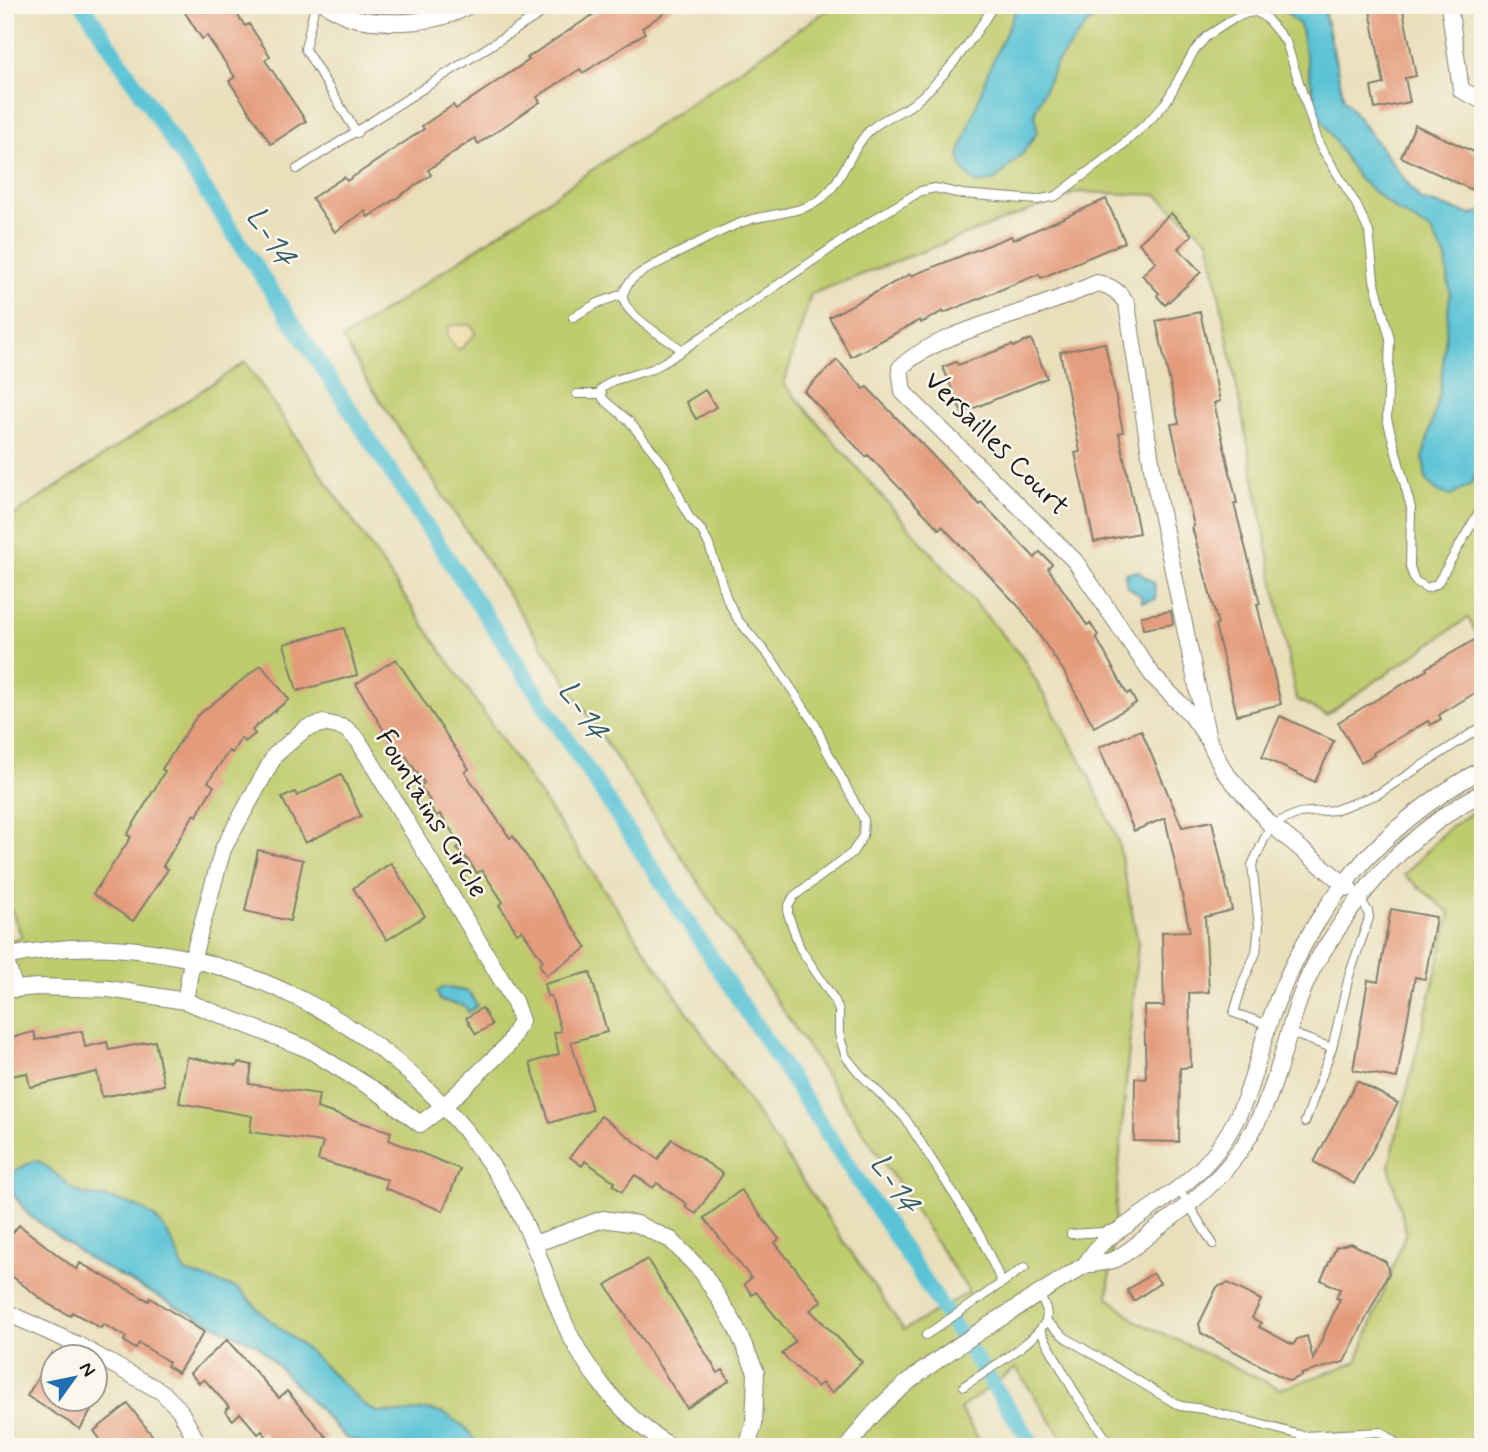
<svg xmlns="http://www.w3.org/2000/svg" width="1488" height="1452" viewBox="0 0 1488 1452" font-family="Mynerve,sans-serif">
	<style>
		.green { fill: #bfcc6e; stroke: #6e7445; stroke-width: 2 }
		.sand { fill: #eeda9e; stroke: #857b5d; stroke-width: 2 }
		.water { fill: #5ac3d6; stroke: #3b7079; stroke-width: 2 }
		.lines { fill: none; stroke-linecap: round; stroke-linejoin: round }
		.canal { stroke: #5ac3d6; stroke-width: 16 }
		.building { fill: #e49b7b }
		.lane-casing { stroke: #827e6c; stroke-width: 10 }
		.street-casing { stroke: #827e6c; stroke-width: 18 }
		.lane { stroke: #fff; stroke-width: 8 }
		.street { stroke: #fff; stroke-width: 16 }
		.labels { text-anchor: middle; dominant-baseline: central; stroke-width: 5; stroke-linejoin: round; paint-order: stroke }
		.street-label { font-size: 28px; fill: #1c1c1c; stroke: #fbf7ec }
		.water-label { font-size: 30px; font-style: italic; fill: #355f66; stroke: #fbf7ec }
	</style>
	<rect width="100%" height="100%" fill="#fbf7ec"/>
	<filter id="ink" filterUnits="userSpaceOnUse"><feTurbulence type="fractalNoise" baseFrequency=".0143" numOctaves="2"/><feDisplacementMap in="SourceGraphic" scale="14" xChannelSelector="R" yChannelSelector="G"/><feConvolveMatrix kernelMatrix="1 2 1 2 8 2 1 2 1" color-interpolation-filters="sRGB"/></filter>
	<filter id="wash" filterUnits="userSpaceOnUse"><feTurbulence type="fractalNoise" baseFrequency=".00686" numOctaves="4" result="noise"/><feDisplacementMap in="SourceGraphic" scale="28" xChannelSelector="R" yChannelSelector="G"/><feGaussianBlur stdDeviation="1.57" result="paint"/><feColorMatrix in="noise" values="0 0 0 0 0 0 0 0 0 0 0 0 0 0 0 0 0 1.4 0 .05"/><feComposite in="paint" operator="in"/></filter>
	<g filter="url(#wash)">
		<rect width="100%" height="100%" fill="#e9dfbb"/>
		<!-- green -->
		<polygon class="green" points="835,5 1323,5 1344,99 1420,200 1473,215 1483,211 1483,645 1468,618 1326,715 1296,699 1209,241 1157,195 1078,192 811,294 784,384 1023,658 1088,773 1118,841 1138,942 1108,1297 1136,1321 1281,1389 1357,1362 1406,1232 1389,1166 1450,913 1404,875 1448,829 1483,805 1483,1447 1068,1447 1016,1368 960,1409 984,1447 375,1447 346,1438 258,1345 179,1308 89,1259 28,1214 13,1194 5,1191 5,942 22,937 5,895 5,521 245,362 904,1330 969,1292 366,379 343,339"/>
		<!-- sand -->
		<polygon class="sand" points="452,325 471,325 476,333 461,349 457,349 448,337 448,328"/>
		<!-- water -->
		<g class="water">
			<polygon points="1018,5 1124,5 1088,23 1056,64 1035,111 1037,132 1023,153 995,180 977,184 963,170 959,156 988,72"/>
			<polygon points="1278,5 1319,5 1323,9 1344,99 1420,200 1473,215 1483,211 1483,456 1471,484 1451,496 1436,491 1426,479 1423,456 1440,392 1450,295 1446,258 1430,230 1396,210 1357,177 1317,112 1300,25"/>
			<polygon points="1137,571 1154,583 1156,599 1142,602 1141,596 1127,586 1125,573"/>
			<polygon points="444,987 469,992 477,1006 468,1012 465,1006 441,1001 436,992"/>
			<path d="M36,1160C54,1169 66,1186 80,1193C89,1197 103,1196 112,1199C161,1209 167,1230 185,1272L239,1289L266,1317L310,1352L361,1402L376,1412L400,1413L428,1410L445,1414L467,1429L479,1447H375L346,1438L258,1345L179,1308L89,1259L28,1214L13,1194L12,1172Z"/>
		</g>
		<g class="lines">
			<!-- canal -->
			<polyline class="canal" points="83,5 1034,1447"/>
		</g>
		<g id="blocks">
			<!-- building -->
			<g class="building">
				<polygon points="180,5 231,5 245,26 249,24 270,56 265,60 306,121 271,144 229,81 235,77 207,36 202,39"/>
				<polygon points="608,5 676,5 642,28 645,33 583,73 580,69 537,97 540,102 478,144 475,138 428,170 431,175 368,217 365,211 335,232 312,198 344,177 347,181 424,129 422,126 453,105 456,109 529,60 527,58"/>
				<polygon points="1369,5 1402,5 1416,76 1405,78 1410,102 1375,109 1371,87 1384,84"/>
				<polygon points="1415,125 1483,156 1483,195 1401,157"/>
				<polygon points="1106,199 1125,242 1041,278 1039,274 944,313 943,311 921,323 920,320 851,357 829,317 910,274 911,276 1011,236 1013,240"/>
				<polygon points="1171,213 1192,235 1178,248 1201,272 1165,305 1157,296 1159,293 1142,275 1156,262 1139,243"/>
				<polygon points="1200,312 1220,401 1214,403 1237,503 1234,504 1260,604 1257,604 1281,704 1237,715 1215,625 1218,624 1192,527 1194,526 1171,424 1179,423 1156,321"/>
				<polygon points="1031,339 1047,378 962,413 943,367 956,362 958,365 1012,345 1013,347"/>
				<polygon points="1105,343 1123,432 1119,433 1139,533 1094,542 1075,453 1080,452 1060,352"/>
				<polygon points="837,360 864,389 867,387 980,505 982,503 1035,558 1040,552 1052,564 1048,568 1087,625 1090,623 1098,635 1096,637 1127,694 1130,692 1136,703 1094,727 1063,670 1021,609 942,526 939,529 868,455 866,457 804,391"/>
				<polygon points="705,390 716,407 696,419 686,402"/>
				<polygon points="1171,611 1173,624 1143,629 1141,616"/>
				<polygon points="344,628 357,675 297,691 284,644"/>
				<polygon points="1483,635 1483,688 1439,715 1441,719 1430,725 1428,721 1373,753 1374,755 1361,762 1338,722 1427,670 1426,668"/>
				<polygon points="396,659 469,769 465,772 510,838 513,836 587,948 546,975 539,964 543,961 522,930 517,933 506,915 499,905 503,902 482,870 477,873 466,857 464,858 457,848 461,845 440,814 436,816 429,806 432,804 420,786 424,783 406,756 401,759 356,684"/>
				<polygon points="261,665 289,699 252,730 255,734 245,742 241,738 232,753 229,751 208,782 214,786 203,804 197,816 194,814 163,866 168,869 133,921 93,894 131,837 127,835 165,771 162,769 197,716"/>
				<polygon points="1280,716 1334,741 1315,782 1262,757"/>
				<polygon points="1141,730 1182,827 1212,821 1232,910 1205,917 1209,992 1189,993 1191,1067 1180,1068 1179,1142 1134,1141 1135,1078 1146,1079 1144,1006 1164,1006 1162,932 1190,931 1165,818 1134,831 1099,747"/>
				<polygon points="341,774 361,816 305,843 282,798 295,792 297,796"/>
				<polygon points="258,850 303,860 290,921 245,911"/>
				<polygon points="391,863 425,916 387,940 353,888"/>
				<polygon points="1391,909 1436,917 1425,979 1415,977 1397,1078 1353,1070 1368,980 1378,982"/>
				<polygon points="590,972 607,1032 571,1042 592,1110 550,1123 530,1063 559,1054 554,1033 561,1031 551,996 547,996 544,984"/>
				<polygon points="482,1008 492,1025 476,1034 466,1018"/>
				<polygon points="82,1031 85,1047 107,1042 109,1050 155,1041 164,1085 102,1097 97,1072 30,1087 27,1073 5,1077 5,1039 34,1032 36,1040"/>
				<polygon points="187,1057 237,1066 238,1062 252,1065 249,1084 319,1094 317,1108 391,1132 389,1140 460,1169 443,1211 385,1188 388,1180 318,1160 323,1142 250,1132 252,1116 179,1103"/>
				<polygon points="1357,1081 1398,1103 1354,1184 1314,1162"/>
				<polygon points="601,1116 658,1159 672,1139 723,1174 696,1214 685,1207 687,1204 657,1183 653,1188 635,1175 622,1192 613,1185 615,1182 585,1161 582,1166 570,1157"/>
				<polygon points="741,1190 779,1239 775,1243 822,1301 810,1310 862,1362 832,1393 822,1383 817,1387 782,1354 795,1341 756,1292 752,1295 744,1284 751,1278 704,1218"/>
				<polygon points="19,1225 77,1270 80,1263 149,1301 150,1298 204,1332 178,1373 167,1366 169,1362 139,1343 135,1349 124,1341 126,1337 103,1324 101,1328 72,1312 70,1316 48,1304 5,1271 5,1242"/>
				<polygon points="1351,1243 1386,1262 1389,1273 1344,1362 1301,1374 1302,1376 1289,1381 1201,1333 1199,1324 1217,1287 1228,1283 1261,1300 1252,1318 1261,1323 1259,1327 1293,1345 1297,1339 1307,1336 1313,1359 1340,1299 1336,1298 1340,1289 1321,1280 1336,1247"/>
				<polygon points="647,1259 718,1373 723,1370 729,1381 687,1408 606,1285"/>
				<polygon points="1153,1273 1160,1283 1134,1301 1127,1290"/>
				<polygon points="227,1340 279,1398 287,1391 327,1438 316,1447 275,1447 262,1431 258,1434 240,1413 233,1420 225,1411 229,1407 204,1379 199,1383 190,1373"/>
				<polygon points="52,1354 52,1399 98,1399 80,1429 27,1396"/>
				<polygon points="128,1404 161,1447 106,1447 94,1431"/>
			</g>
		</g>
	</g>
	<g filter="url(#ink)">
		<use href="#blocks" fill-opacity="0" stroke="#827e6c" stroke-width="2"/>
		<g class="lines">
			<!-- lane casing -->
			<g class="lane-casing">
				<g id="lane">
					<polyline points="315,5 305,49 357,133"/>
					<polyline points="297,169 554,5"/>
					<polyline points="573,317 598,303 623,294"/>
					<path d="M683,350C669,341 619,312 623,294C626,286 632,278 639,274C654,264 671,257 686,249C706,239 727,227 749,220C769,214 792,214 811,205C841,191 847,153 869,131C881,118 900,114 914,103C947,76 972,41 994,5"/>
					<polyline points="577,394 601,394"/>
					<polyline points="1479,976 1483,961"/>
					<polyline points="1269,1025 1234,1013 1243,982 1256,953 1259,926 1252,865 1271,825 1299,813 1335,810 1378,794 1483,726"/>
					<polyline points="1288,1032 1332,1048 1305,1122"/>
					<polyline points="1332,1048 1349,976 1369,918 1368,911 1358,896"/>
					<polyline points="1178,1188 1213,1244"/>
					<polyline points="1071,1234 1102,1232 1112,1229"/>
					<polyline points="1002,1283 980,1235 905,1118 860,1074 846,1057 839,1034 839,1011 835,1001 800,948 788,914 788,907 794,896 852,853 863,836 864,820 825,747 816,726 773,661 738,620 727,599 709,545 702,531 689,517 665,466 629,421 603,399 601,389 612,381 652,369 668,360 871,221 921,191 935,188 962,194 1037,200 1056,196 1117,150 1149,121 1166,102 1194,51 1207,36 1235,18 1247,13 1257,12 1267,19 1286,42 1319,144 1356,204 1369,232 1374,280 1390,339 1387,419 1411,508 1410,567 1415,581 1427,588 1437,584 1483,505"/>
					<polyline points="1046,1321 1066,1338 1180,1406 1203,1409 1304,1436 1381,1432 1401,1447"/>
					<polyline points="1040,1330 1076,1395 1112,1447"/>
					<polyline points="926,1335 1025,1267"/>
					<path d="M964,1386C983,1373 1039,1340 1046,1320C1049,1310 1043,1302 1038,1294"/>
				</g>
			</g>
			<!-- street casing -->
			<g class="street-casing">
				<g id="street">
					<path d="M327,5C336,10 347,17 357,19C390,25 440,24 469,5"/>
					<polyline points="1449,5 1461,90 1483,101"/>
					<path d="M1097,283C1112,286 1119,292 1127,304L1153,474L1208,739L1192,716L1153,676L1075,561L903,392L900,368C931,337 1005,319 1047,303C1064,297 1081,290 1097,283Z"/>
					<polyline points="1208,739 1224,771 1268,822 1349,888"/>
					<path d="M5,957C205,912 423,1031 517,1208C535,1242 547,1279 561,1315C582,1367 623,1419 672,1447"/>
					<polyline points="5,959 15,989 37,987 109,989 185,1001 308,1049 381,1094 420,1124 444,1106 508,1045 521,1021 514,1001 358,740 345,728 324,723 305,729 275,755 223,849 192,960 185,1001"/>
					<polyline points="534,1244 603,1219 637,1224 671,1240 703,1273 734,1323 756,1372 754,1424 747,1447"/>
					<path d="M1085,1265C1094,1263 1107,1263 1116,1259C1132,1250 1148,1235 1163,1224C1223,1181 1256,1142 1278,1070C1288,1038 1295,1005 1310,974C1316,960 1326,947 1335,933C1373,873 1420,826 1483,792"/>
					<polyline points="5,1312 78,1345 162,1392 179,1409 200,1447"/>
					<path d="M848,1447C881,1395 935,1361 985,1328C1018,1307 1051,1286 1085,1265C1090,1258 1095,1250 1101,1244C1110,1235 1122,1229 1131,1222C1161,1201 1195,1180 1217,1150C1249,1107 1253,1071 1269,1023C1308,910 1378,826 1483,769"/>
				</g>
			</g>
			<!-- lane -->
			<use href="#lane" class="lane"/>
			<!-- street -->
			<use href="#street" class="street"/>
		</g>
	</g>
	<g class="labels">
		<!-- street labels -->
		<g class="street-label">
			<text transform="translate(996 444) rotate(45)">Versailles Court</text>
			<text transform="translate(431 814) rotate(59)">Fountains Circle</text>
		</g>
		<!-- water labels -->
		<g class="water-label">
			<text transform="translate(270 237) rotate(57)">L-14</text>
			<text transform="translate(582 711) rotate(57)">L-14</text>
			<text transform="translate(894 1184) rotate(57)">L-14</text>
		</g>
	</g>
	<!-- margin -->
	<rect width="1488" height="1452" fill="none" stroke="#fbf7ec" stroke-width="28"/>
	<!-- north arrow -->
	<g transform="translate(74 1378) rotate(57)"><circle r="33" fill="#fbf7ec" stroke="#a29f99" stroke-width="2"/>
	<path d="M0-5L12 26L0 18L-12 26Z" fill="#1f6fb2"/>
	<text y="-10" font-size="19" font-weight="bold" text-anchor="middle" fill="#1c1c1c">N</text>
	</g>
</svg>
